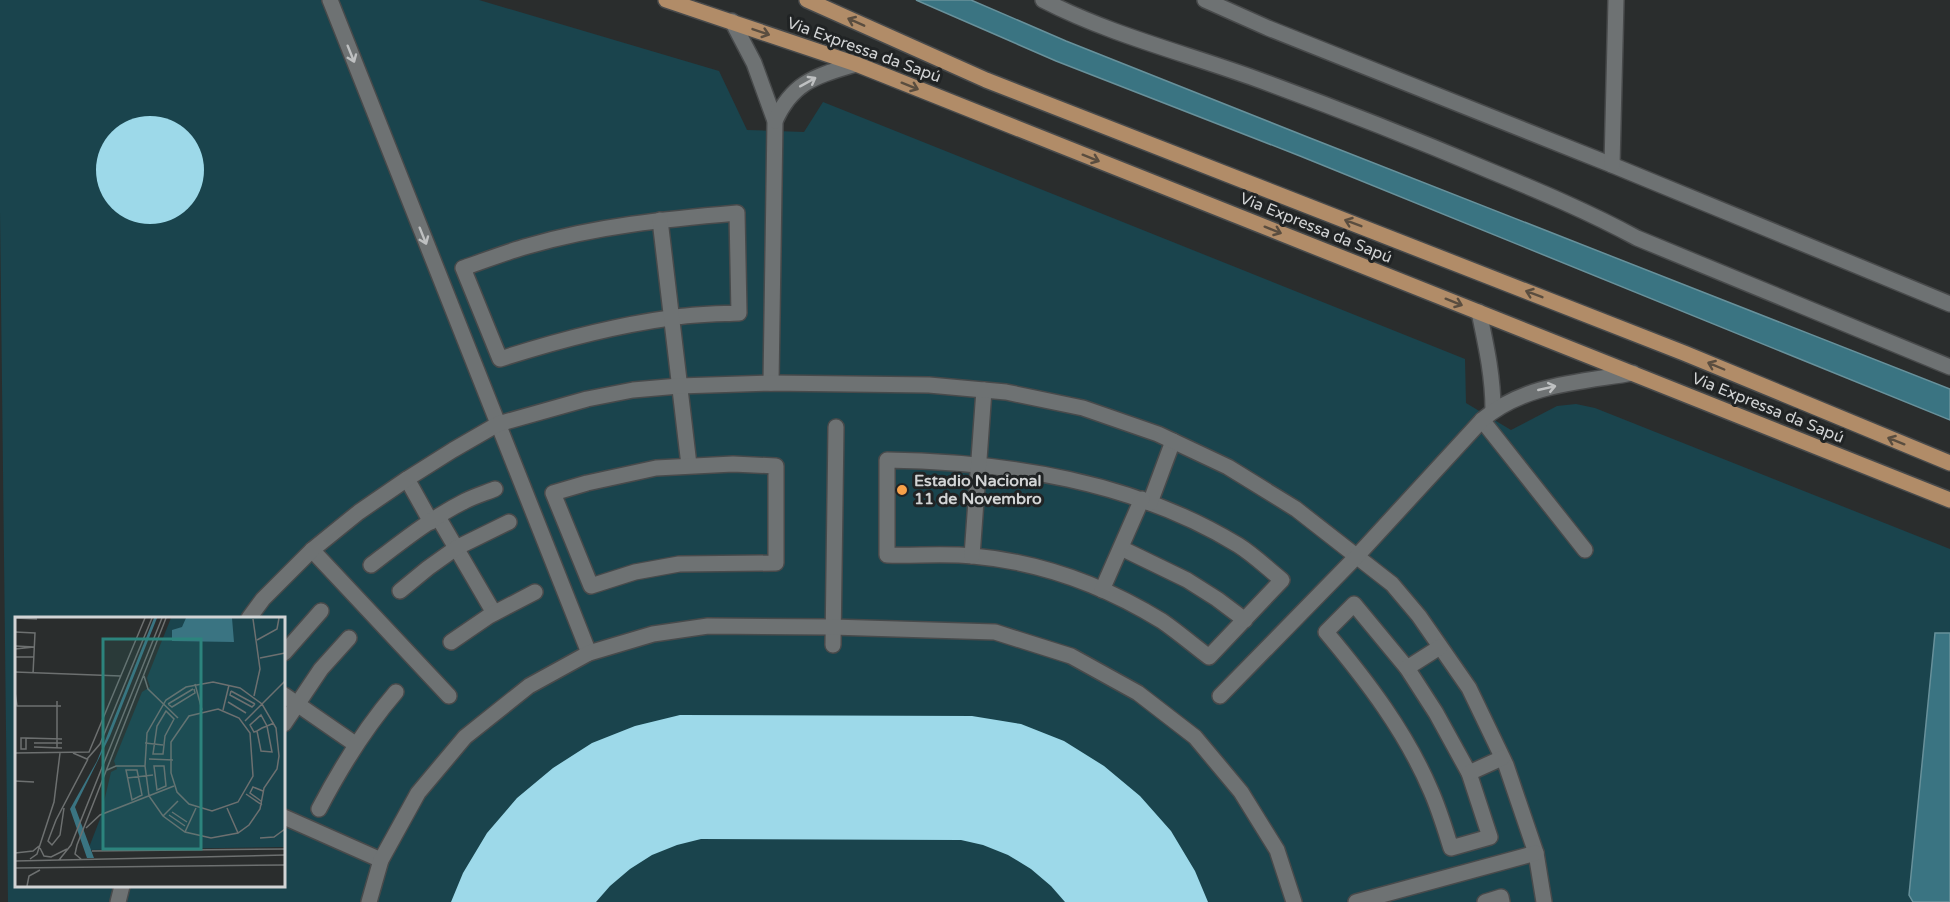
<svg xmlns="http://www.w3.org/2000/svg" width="1950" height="902" viewBox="0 0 1950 902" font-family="'Varela Round',sans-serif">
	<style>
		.green { fill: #1a444d; fill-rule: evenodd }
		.water { fill: #3a7482; stroke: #68919b; stroke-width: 1.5 }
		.building { fill: #9dd9e9 }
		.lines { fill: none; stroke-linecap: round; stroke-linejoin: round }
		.minor-casing { stroke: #484a4b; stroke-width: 18 }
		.major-casing { stroke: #484a4b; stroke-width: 18 }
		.minor { stroke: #6e7273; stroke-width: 15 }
		.major { stroke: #b18c68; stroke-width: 15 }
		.oneway { stroke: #5a4d3f }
		.oneway2 { stroke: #bec0c1 }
		.poi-dot { fill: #f7a149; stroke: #202324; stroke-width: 2 }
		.labels { text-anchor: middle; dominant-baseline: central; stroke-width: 6; stroke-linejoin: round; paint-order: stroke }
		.street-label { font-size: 16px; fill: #d2d4d5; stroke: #202324 }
		.poi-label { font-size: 16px; font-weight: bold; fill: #d2d4d5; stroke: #202324; text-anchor: start }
		.inset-road { fill: none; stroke: #6d7070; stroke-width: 1.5 }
		.view { fill: #2c847d; fill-opacity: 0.15; stroke: #2c847d; stroke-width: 3 }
		.inset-edge { fill: none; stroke: #d2d4d5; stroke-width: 3 }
	</style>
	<rect width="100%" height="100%" fill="#2a2d2d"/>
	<!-- green -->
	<path class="green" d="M0,0H479L719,71L747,130L804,132L823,102L1465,359L1466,403L1511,430L1557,406L1576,404L1595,408L1950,549V902H8L0,211ZM16,618H284V886H16Z"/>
	<!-- water -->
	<g class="water">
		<polygon points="916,0 971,0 1066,41 1310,138 1950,389 1950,420 1300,156 1056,61"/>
		<polygon points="1935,633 1950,633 1950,902 1913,902 1909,895"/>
	</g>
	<!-- building -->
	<g class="building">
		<circle cx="150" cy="170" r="54"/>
		<polygon points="680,715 972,716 1021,724 1064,741 1104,766 1140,796 1171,831 1195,871 1208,902 1065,902 1051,886 1031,869 1008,855 983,845 961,840 701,839 677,845 652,855 630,869 610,886 596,902 451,902 463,873 487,833 517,798 553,768 592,743 635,726"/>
	</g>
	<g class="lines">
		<!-- minor casing -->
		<g class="minor-casing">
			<g id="minor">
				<polyline points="330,0 589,653"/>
				<path d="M1043,0C1109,34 1181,52 1251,77C1331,106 1410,137 1488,170C1539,191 1589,212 1637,238L1950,367"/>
				<polyline points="1205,0 1268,28 1612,165 1950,304"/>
				<polyline points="732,21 754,63 775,121 771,383"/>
				<path d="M775,121C793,81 817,76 856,64"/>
				<polyline points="1612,165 1616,0"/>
				<path d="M737,213L739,313C717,314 693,314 670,318C612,326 556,341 500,359L463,268C484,261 506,252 528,246C596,226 667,219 737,213Z"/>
				<polyline points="660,220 689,465"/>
				<path d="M1479,312C1486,345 1493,376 1493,410"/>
				<polyline points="1482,420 1585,550"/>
				<path d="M887,460C1008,462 1133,481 1238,545C1254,555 1267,568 1282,580L1209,657C1193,645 1178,632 1162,621C1105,586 1040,562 973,556C945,553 915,556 887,555Z"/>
				<polygon points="733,464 776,466 776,563 679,564 635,572 591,586 553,493 587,483 656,468"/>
				<polyline points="407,479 431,522"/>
				<polyline points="1150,503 1173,441"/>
				<polyline points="438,517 494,613"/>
				<polyline points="1121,548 1187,580 1217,599 1245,620"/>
				<polyline points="312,550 449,696"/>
				<polyline points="972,556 984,390"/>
				<path d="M371,565C401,542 431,518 465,501C475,496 485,493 495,489"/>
				<polyline points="1102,590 1142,499"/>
				<polyline points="400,591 428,568 456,548 509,522"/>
				<path d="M1354,604L1407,668L1436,713L1469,773L1490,837L1451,848C1445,829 1439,809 1431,791C1406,732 1367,681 1326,632Z"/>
				<polyline points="249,618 263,599 312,550 359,512 407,479 453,450 498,424 587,399 633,390 679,386 771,383 929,385 1006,392 1083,408 1158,434 1228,467 1296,509 1392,584 1419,616 1469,688 1506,765 1536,853 1544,902"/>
				<polyline points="451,642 489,616 535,592"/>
				<polyline points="833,645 836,427"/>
				<polyline points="284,653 321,611"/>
				<polyline points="1407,668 1440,647"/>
				<polyline points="284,695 355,744"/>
				<path d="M1220,696L1357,556L1482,420C1524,384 1581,382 1633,373"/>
				<polyline points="284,724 321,669 349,638"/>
				<polyline points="1469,773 1502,758"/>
				<path d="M319,809C341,767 365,728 396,692"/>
				<polyline points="284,817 381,860"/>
				<polyline points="118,902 122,886"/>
				<polyline points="369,902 381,860 418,793 465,737 529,686 589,653 653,634 708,626 832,627 995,632 1071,656 1138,693 1195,737 1241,792 1277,850 1294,902"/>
				<polyline points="1356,902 1536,853"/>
				<polyline points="1485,902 1501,897 1502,902"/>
			</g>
		</g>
		<!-- major casing -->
		<g class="major-casing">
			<g id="major">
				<polyline points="666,0 856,64 1950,500"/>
				<polyline points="807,0 986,80 1684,353 1950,463"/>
			</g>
		</g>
		<!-- minor -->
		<use href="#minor" class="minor"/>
		<!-- major -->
		<use href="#major" class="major"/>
	</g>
	<!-- one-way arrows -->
	<defs><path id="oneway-shaft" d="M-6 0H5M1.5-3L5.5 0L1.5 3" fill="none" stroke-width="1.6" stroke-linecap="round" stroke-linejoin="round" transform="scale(1.5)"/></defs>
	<g class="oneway">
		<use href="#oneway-shaft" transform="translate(856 22) rotate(-156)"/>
		<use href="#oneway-shaft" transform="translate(761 32) rotate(19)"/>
		<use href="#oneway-shaft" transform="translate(910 86) rotate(22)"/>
		<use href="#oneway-shaft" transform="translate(1091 158) rotate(22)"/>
		<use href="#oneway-shaft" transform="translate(1353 223) rotate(-159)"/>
		<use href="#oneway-shaft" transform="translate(1273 230) rotate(22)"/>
		<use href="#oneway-shaft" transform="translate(1534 294) rotate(-159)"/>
		<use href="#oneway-shaft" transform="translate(1454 302) rotate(22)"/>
		<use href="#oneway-shaft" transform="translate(1716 366) rotate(-157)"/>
		<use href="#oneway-shaft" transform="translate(1896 441) rotate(-158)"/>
	</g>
	<g class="oneway2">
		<use href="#oneway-shaft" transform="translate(351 54) rotate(68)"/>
		<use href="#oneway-shaft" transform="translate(808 82) rotate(-29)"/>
		<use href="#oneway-shaft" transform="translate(423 236) rotate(68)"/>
		<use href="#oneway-shaft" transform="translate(1547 388) rotate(-13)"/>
	</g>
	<!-- markers -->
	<circle class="poi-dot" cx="902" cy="490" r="6"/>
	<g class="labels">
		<!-- street labels -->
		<g class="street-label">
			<text transform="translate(864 50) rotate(20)">Via Expressa da Sapú</text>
			<text transform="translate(1316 228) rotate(22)">Via Expressa da Sapú</text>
			<text transform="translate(1768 408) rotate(22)">Via Expressa da Sapú</text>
		</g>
		<!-- poi labels -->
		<g class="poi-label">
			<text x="914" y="481">Estadio Nacional<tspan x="914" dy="18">11 de Novembro</tspan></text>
		</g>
	</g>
	<!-- overview -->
	<g transform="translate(15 617)">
		<rect width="270" height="270" fill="#2a2d2d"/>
		<path d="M156,1H270V230L73,233L85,202L96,155L102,152L99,144L127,75L135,70L132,61Z" fill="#1a444d"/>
		<path d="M139,1H142L95,119L60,190L79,241H72L55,192L82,144ZM171,1H217L219,25L157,24V13L167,10Z" fill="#3a7482"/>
		<path class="inset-road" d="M0,1L22,2M238,2L245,52L239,79M0,15L20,16L18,57M242,23L262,12L264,1M0,29L19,30L0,32M0,40H19M245,41L270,36M0,55L106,59M129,59L133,72L163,101M198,65L225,71L247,87L261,111L264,139L262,152L249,171L245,192L234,208L223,216L196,221L170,215L148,199L134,179L130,149L132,116L151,83L171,70ZM180,67L187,93M216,74L215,78L237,90L240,87M216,74L240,87M0,75L2,89H46M42,84V131M213,85L231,96M153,87L157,90L180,76L179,72M153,87L178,72M203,92L224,101L235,116L238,159L223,185L197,194L174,187L162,175L156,156V125L174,99ZM208,93L214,68M151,94L159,102L150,119L148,137H138L142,109ZM230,104L270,64M242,114L246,134L257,135L252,109L246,98L235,108L239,115L242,114L247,111L252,109L259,106M11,121V132H6V121H11L47,122M19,126H47M130,126L148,128M19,130L47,131M0,136L74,135L130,1M58,136L72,142L85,127L137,1M134,142L158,143M139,149H149L151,169L142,173ZM92,153L101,149H130M111,153H122L127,178L117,183ZM112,161L138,158M0,164L19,165M231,177L247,188M246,184L235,176L238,170L248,174M49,191L45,218L37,228L33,224L41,203L73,142M212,191L223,216M157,195L172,205M154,198L170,209M148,199L163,184M71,211L85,198L159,169M170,215L181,191M245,221L259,220L270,212M25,231L29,239L36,240L52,232M77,234L270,232M0,236L18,234L24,229M15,242L22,237L39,185L45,136M66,242L60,237L62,228L151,1M44,243L56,228L147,1M0,244L270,238M0,251L270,248M12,269L14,259L25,253"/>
		<path class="view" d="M88,22H186V232H88Z"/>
		<rect width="270" height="270" class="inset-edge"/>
	</g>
</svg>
